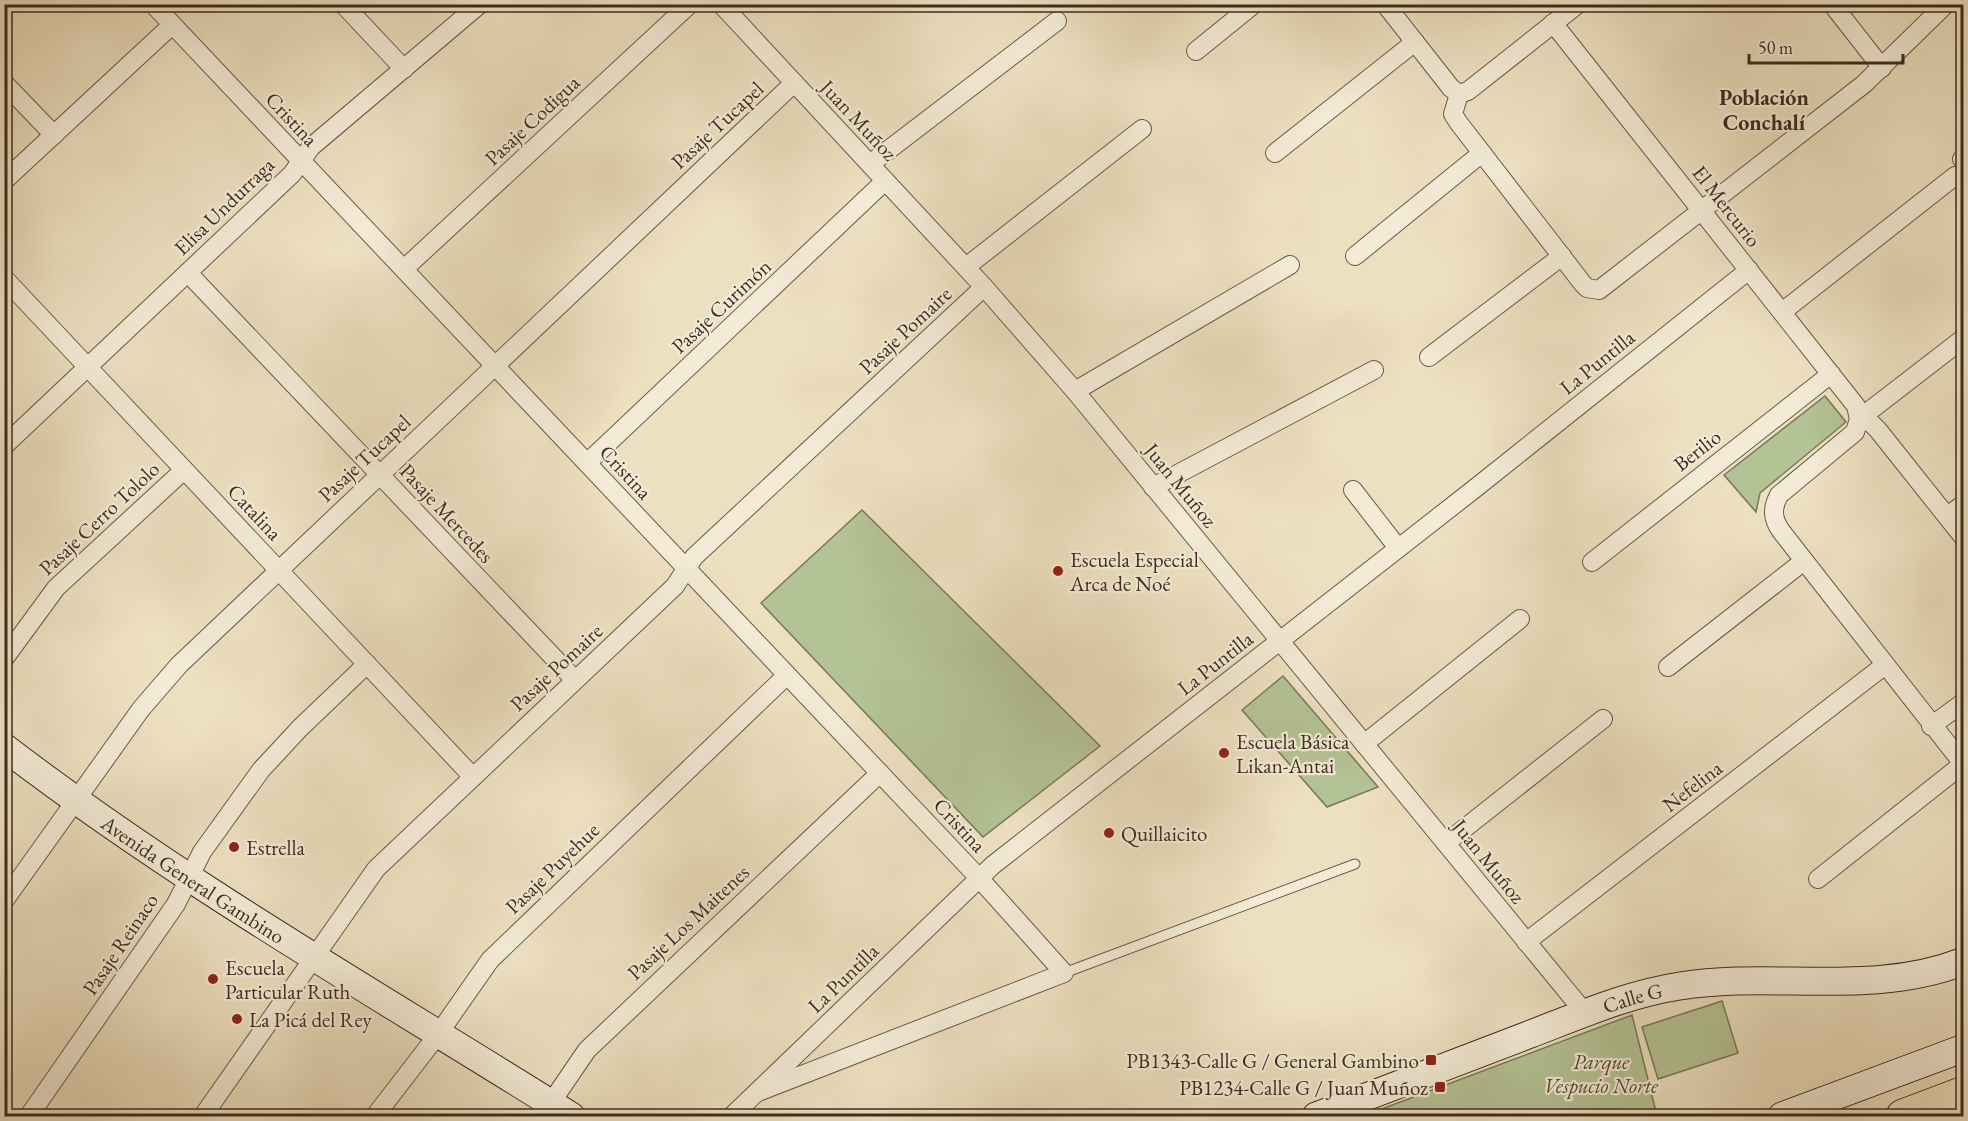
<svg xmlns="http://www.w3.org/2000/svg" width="1968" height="1121" viewBox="0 0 1968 1121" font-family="'EB Garamond',serif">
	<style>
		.green { fill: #b4c395; stroke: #79785a; stroke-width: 1.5 }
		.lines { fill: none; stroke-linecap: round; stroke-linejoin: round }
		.lane-casing { stroke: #6a5948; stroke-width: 11 }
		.street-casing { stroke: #6a5948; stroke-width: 20 }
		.secondary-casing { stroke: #3e2c20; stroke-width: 29 }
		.highway-casing { stroke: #3e2c20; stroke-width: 35 }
		.lane { stroke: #f3ebd6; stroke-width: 9 }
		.street { stroke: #f3ebd6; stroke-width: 18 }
		.secondary { stroke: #f3ebd6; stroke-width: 27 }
		.highway { stroke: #ede0c0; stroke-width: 33 }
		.poi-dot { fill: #8f2418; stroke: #f3ebd6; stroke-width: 2 }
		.labels { text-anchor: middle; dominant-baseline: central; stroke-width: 4.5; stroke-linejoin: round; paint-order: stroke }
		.street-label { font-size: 21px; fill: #3e2c20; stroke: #f3ebd6 }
		.poi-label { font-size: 21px; fill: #3e2c20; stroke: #f3ebd6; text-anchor: start }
		.park-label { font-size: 21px; font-style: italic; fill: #564a37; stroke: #f3ebd6 }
		.neighbourhood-label { font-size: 22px; font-weight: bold; fill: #3e2c20; stroke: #f3ebd6 }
	</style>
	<rect width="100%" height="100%" fill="#ede0c0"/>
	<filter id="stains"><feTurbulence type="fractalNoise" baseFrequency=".00333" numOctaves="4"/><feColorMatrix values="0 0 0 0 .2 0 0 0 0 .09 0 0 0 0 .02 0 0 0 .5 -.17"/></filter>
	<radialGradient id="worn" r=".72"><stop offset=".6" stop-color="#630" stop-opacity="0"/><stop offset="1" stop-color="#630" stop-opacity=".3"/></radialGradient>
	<!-- green -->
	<g class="green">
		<polygon points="1825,396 1846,422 1760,493 1756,512 1724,475"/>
		<polygon points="862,510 1100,746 983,837 761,603"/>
		<polygon points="1283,676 1378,787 1327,807 1242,710"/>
		<polygon points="1722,1001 1738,1053 1658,1079 1642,1027"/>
		<polygon points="1632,1015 1657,1116 1363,1116"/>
	</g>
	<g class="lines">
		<!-- lane casing -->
		<g class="lane-casing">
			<polyline id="lane" points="1064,973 1355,864"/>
		</g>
		<!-- street casing -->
		<g class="street-casing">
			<g id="street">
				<polyline points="153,4 979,878 1064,973 758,1092"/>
				<polyline points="343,4 404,69"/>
				<polyline points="721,4 984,287 1075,391 1585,1013"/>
				<polyline points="1385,4 1451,88 1459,94"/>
				<polyline points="1832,4 1882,68"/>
				<path d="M1553,23L1856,406L1859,419L1855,432L1779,495C1772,508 1772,518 1781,531L1964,765"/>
				<polyline points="1196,51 1254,4"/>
				<polyline points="4,83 54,135"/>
				<polyline points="1459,94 1453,114 1458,122 1583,284 1587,288 1599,290 1864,84 1946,4"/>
				<polyline points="1459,94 1468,91 1578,4"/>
				<polyline points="1275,153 1415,42"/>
				<polyline points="1962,159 1964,158"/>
				<polyline points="870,164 1057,21"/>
				<polyline points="4,181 172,25"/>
				<polyline points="1355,256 1482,153"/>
				<polyline points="966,267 1142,129"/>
				<polyline points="404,269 690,4"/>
				<polyline points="188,273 575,680"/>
				<polyline points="4,278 473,777"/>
				<polyline points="1782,312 1955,176"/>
				<polyline points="1429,357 1562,256"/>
				<polyline points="1075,391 1290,265"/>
				<polyline points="1859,419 1871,423 1878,430 1964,538"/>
				<polyline points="1859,419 1964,338"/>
				<polyline points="4,446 292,174 311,147 480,4"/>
				<polyline points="587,463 885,181"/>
				<polyline points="1153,487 1374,370"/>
				<polyline points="1353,490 1398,548"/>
				<polyline points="1947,516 1964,504"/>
				<polyline points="1592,562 1831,374"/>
				<polyline points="4,659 56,588 184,470"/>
				<polyline points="1668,667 1804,561"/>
				<polyline points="1931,726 1964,702"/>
				<polyline points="1364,744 1520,619"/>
				<polyline points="1446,843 1603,719"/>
				<polyline points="1818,879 1963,764"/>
				<polyline points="4,901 141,709 179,665 794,83"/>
				<polyline points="1526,942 1885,665"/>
				<polyline points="29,1116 176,904 202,852 261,770 300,728 367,664"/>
				<polyline points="203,1116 376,869 675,586 694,557 984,287"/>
				<polyline points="375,1116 439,1033 490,960 787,675"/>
				<polyline points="542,1116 587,1050 880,773"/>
				<polyline points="732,1116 993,865 1473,490 1749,270"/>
			</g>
		</g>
		<!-- secondary casing -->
		<g class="secondary-casing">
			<g id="secondary">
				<path id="s1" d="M4,747C183,884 380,996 571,1116"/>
				<path id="s2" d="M1316,1116C1387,1089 1458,1062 1528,1035C1578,1016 1627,994 1680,986C1774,971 1873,997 1964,961"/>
				<polyline points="1782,1116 1964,1048"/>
			</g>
		</g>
		<!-- highway casing -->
		<g class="highway-casing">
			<polyline id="highway" points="1903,1116 1964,1093"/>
		</g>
		<!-- lane -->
		<use href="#lane" class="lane"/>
		<!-- street -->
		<use href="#street" class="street"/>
		<!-- secondary -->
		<use href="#secondary" class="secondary"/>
		<!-- highway -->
		<use href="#highway" class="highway"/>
	</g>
	<!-- markers -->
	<g class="poi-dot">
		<circle cx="1058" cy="571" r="6"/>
		<circle cx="1224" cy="753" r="6"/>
		<circle cx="1109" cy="833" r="6"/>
		<circle cx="234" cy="847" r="6"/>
		<circle cx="213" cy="979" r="6"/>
		<circle cx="237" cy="1019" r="6"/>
		<rect x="1425" y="1054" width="12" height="12" rx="3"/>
		<rect x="1434" y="1081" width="12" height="12" rx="3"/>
	</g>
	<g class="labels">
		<!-- street labels -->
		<g class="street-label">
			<text transform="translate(292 119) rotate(47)">Cristina</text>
			<text transform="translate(532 120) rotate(-43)">Pasaje Codigua</text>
			<text transform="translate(859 120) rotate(47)">Juan Muñoz</text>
			<text transform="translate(717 125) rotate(-43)">Pasaje Tucapel</text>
			<text transform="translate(224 206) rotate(-44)">Elisa Undurraga</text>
			<text transform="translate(1727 206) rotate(52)">El Mercurio</text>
			<text transform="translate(721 306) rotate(-43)">Pasaje Curimón</text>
			<text transform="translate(905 330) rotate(-43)">Pasaje Pomaire</text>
			<text transform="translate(1597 362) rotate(-39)">La Puntilla</text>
			<text transform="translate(1697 450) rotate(-38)">Berilio</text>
			<text transform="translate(364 458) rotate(-43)">Pasaje Tucapel</text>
			<text transform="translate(626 472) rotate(47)">Cristina</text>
			<text transform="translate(1181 485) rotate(51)">Juan Muñoz</text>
			<text transform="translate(255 512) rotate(47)">Catalina</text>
			<text transform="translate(447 513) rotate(47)">Pasaje Mercedes</text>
			<text transform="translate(99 518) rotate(-43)">Pasaje Cerro Tololo</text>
			<text transform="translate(1215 663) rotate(-38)">La Puntilla</text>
			<text transform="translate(556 667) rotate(-43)">Pasaje Pomaire</text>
			<text transform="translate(1692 786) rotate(-38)">Nefelina</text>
			<text transform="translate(960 825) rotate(47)">Cristina</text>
			<text transform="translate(1489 861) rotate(51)">Juan Muñoz</text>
			<text transform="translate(552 868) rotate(-44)">Pasaje Puyehue</text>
			<text stroke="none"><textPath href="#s1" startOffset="231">Avenida General Gambino</textPath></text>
			<text transform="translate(688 922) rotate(-43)">Pasaje Los Maitenes</text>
			<text transform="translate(120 944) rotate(-56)">Pasaje Reinaco</text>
			<text transform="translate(843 978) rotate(-44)">La Puntilla</text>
			<text stroke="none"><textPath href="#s2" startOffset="338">Calle G</textPath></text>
		</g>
		<!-- poi labels -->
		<g class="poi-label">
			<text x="1070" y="559">Escuela Especial<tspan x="1070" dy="24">Arca de Noé</tspan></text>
			<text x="1236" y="741">Escuela Básica<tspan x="1236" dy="24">Likan-Antai</tspan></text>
			<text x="1121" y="833">Quillaicito</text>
			<text x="246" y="847">Estrella</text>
			<text x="225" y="967">Escuela<tspan x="225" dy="24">Particular Ruth</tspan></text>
			<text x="249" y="1019">La Picá del Rey</text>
			<text x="1419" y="1060" text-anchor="end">PB1343-Calle G / General Gambino</text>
			<text x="1428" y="1087" text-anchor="end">PB1234-Calle G / Juan Muñoz</text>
		</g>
		<!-- park labels -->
		<g class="park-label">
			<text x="1601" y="1061">Parque<tspan x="1601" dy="24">Vespucio Norte</tspan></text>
		</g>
		<!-- neighbourhood labels -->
		<g class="neighbourhood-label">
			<text x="1764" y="97">Población<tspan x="1764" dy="25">Conchalí</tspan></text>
		</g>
	</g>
	<!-- margin -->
	<rect width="1968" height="1121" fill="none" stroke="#ede0c0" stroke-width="24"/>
	<rect x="6" y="6" width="1956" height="1109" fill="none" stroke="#3e2c20" stroke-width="3"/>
	<rect x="12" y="12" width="1944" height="1097" fill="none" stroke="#3e2c20" stroke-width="1.5"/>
	<!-- scale -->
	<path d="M1749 54v9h154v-9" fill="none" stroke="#3e2c20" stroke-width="3"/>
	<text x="1758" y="54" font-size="18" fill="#3e2c20" stroke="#f3ebd6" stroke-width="4.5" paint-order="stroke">50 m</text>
	<rect width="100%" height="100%" filter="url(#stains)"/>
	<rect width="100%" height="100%" fill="url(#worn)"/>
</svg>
